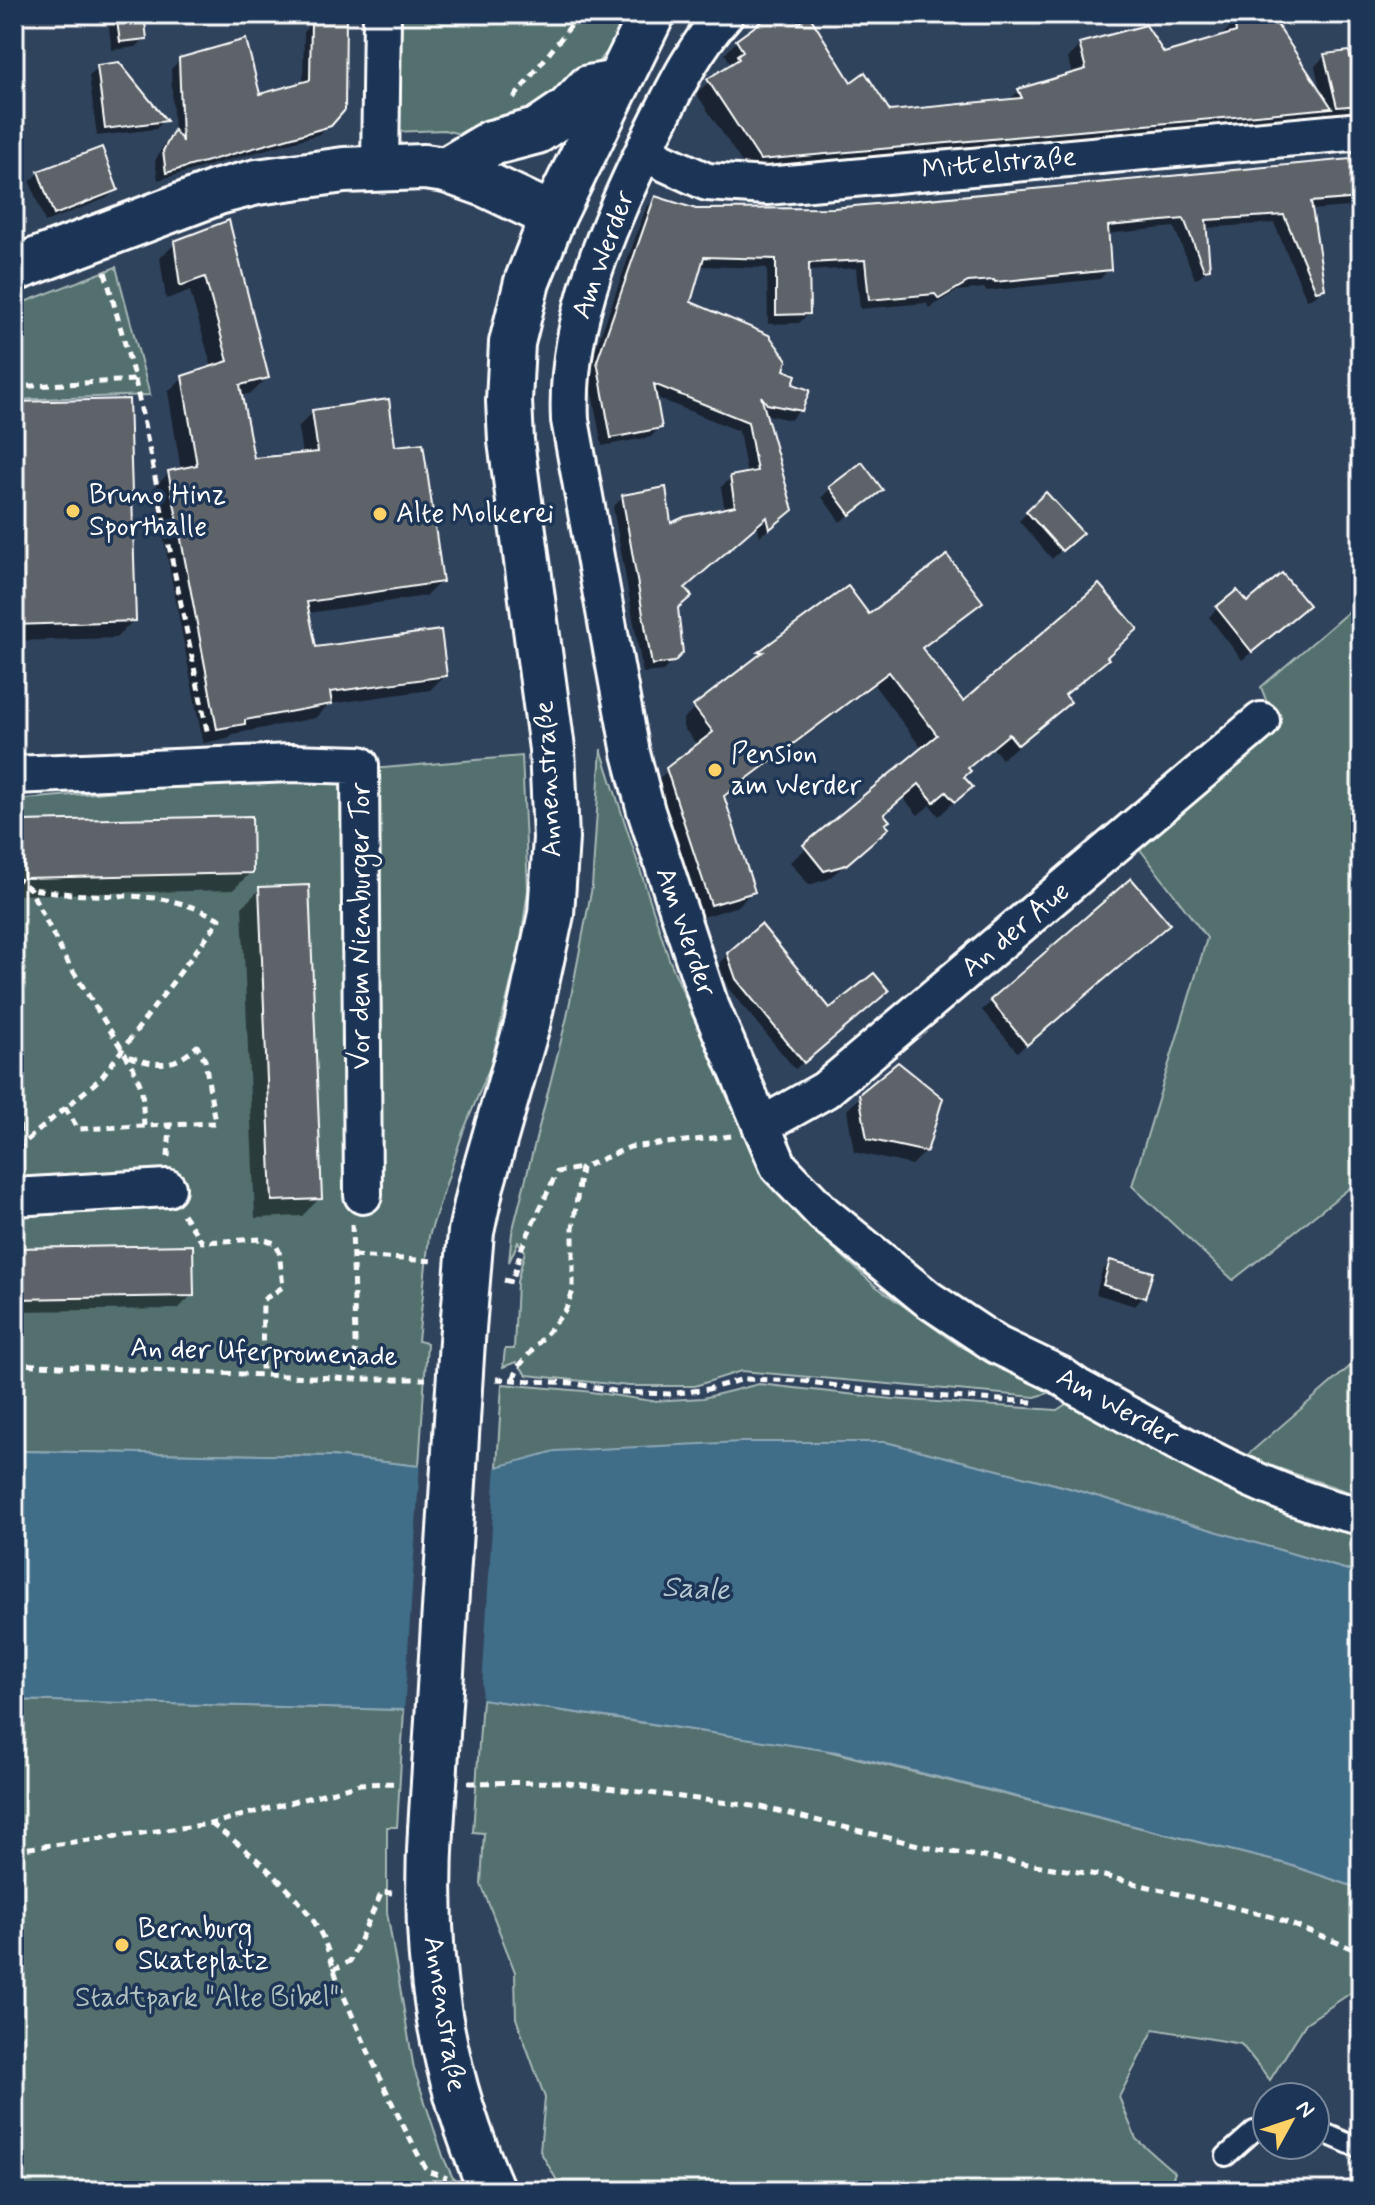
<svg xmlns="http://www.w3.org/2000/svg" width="1375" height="2205" viewBox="0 0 1375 2205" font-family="Mynerve,sans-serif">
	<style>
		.green { fill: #52706e; stroke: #a8b8b6; stroke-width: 2 }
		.water { fill: #416d87; stroke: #8da7b7; stroke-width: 2 }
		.pier { fill: #30435c }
		.shadow { fill: #0007 }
		.building { fill: #5d6368; stroke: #fff; stroke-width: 2 }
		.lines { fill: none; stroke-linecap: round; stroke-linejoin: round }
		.lane-casing { stroke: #fff; stroke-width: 24 }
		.street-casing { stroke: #fff; stroke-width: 42 }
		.secondary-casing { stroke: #fff; stroke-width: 50 }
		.path { stroke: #fff; stroke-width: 5; stroke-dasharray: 8 6; stroke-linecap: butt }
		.lane { stroke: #1d3557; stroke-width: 18 }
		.street { stroke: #1d3557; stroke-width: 36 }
		.secondary { stroke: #1d3557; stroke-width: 44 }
		.secondary-bridge-casing { stroke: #fff; stroke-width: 50; stroke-linecap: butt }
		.secondary-bridge { stroke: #1d3557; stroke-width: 44 }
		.poi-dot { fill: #ffd166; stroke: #1d3557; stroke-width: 3 }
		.labels { text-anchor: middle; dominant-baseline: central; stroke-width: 7; stroke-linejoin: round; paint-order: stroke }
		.street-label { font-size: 28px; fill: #fff; stroke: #1d3557 }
		.poi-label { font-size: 28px; fill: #fff; stroke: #1d3557; text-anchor: start }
		.park-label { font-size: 28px; fill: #b1bfbe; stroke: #1d3557 }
		.water-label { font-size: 30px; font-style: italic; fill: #b3c5cf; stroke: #1d3557 }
	</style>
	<rect width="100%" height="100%" fill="#30435c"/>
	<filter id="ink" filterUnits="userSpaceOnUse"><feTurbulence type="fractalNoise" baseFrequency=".0125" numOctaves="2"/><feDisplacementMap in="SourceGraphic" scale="16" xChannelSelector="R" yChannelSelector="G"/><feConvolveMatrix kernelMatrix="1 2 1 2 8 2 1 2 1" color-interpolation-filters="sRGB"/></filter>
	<g filter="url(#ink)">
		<!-- green -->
		<g class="green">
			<polygon points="393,14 636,14 621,37 562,101 512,114 468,136 444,130 392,132"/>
			<polygon points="116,267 150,395 14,400 14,306"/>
			<polygon points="1361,601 1361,1179 1233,1280 1132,1186 1207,938 1139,848 1276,726 1261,687"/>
			<polygon points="601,749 669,959 748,1144 813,1229 874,1285 958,1345 1052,1392 1035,1397 741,1371 695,1386 629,1386 527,1375 516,1362 503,1367 505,1349 514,1349 517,1282 525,1251 518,1242 509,1262 512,1233 567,1017 592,887"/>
			<polygon points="522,756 528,890 520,946 490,1067 463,1132 429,1236 418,1341 427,1343 419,1466 331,1456 14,1451 14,800"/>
			<polygon points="1361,1357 1361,1496 1245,1457"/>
			<polygon points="502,1384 584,1391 652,1401 703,1398 759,1384 892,1399 1057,1410 1068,1403 1361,1528 1361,1574 1062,1486 885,1442 497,1467"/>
			<polygon points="482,1699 820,1749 1287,1864 1361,1889 1361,1986 1306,2023 1270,2080 1241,2044 1154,2029 1119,2097 1136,2139 1175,2173 1166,2191 563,2191 540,2151 545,2098 516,2018 515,1972 481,1884 484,1833 473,1832"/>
			<polygon points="14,1700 404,1710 397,1827 387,1827 387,1912 414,2069 444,2159 459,2191 14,2191"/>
		</g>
		<!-- water -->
		<polygon class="water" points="742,1442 885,1442 1062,1486 1361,1574 1361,1889 1287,1864 837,1752 633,1721 482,1699 404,1710 14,1700 14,1451 331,1456 419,1466 497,1467 555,1451"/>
		<!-- pier -->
		<polygon class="pier" points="420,1462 496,1463 481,1703 404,1714"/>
		<!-- shadow -->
		<g class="shadow">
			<polygon points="107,14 142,14 145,38 136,47 112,50"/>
			<polygon points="311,14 345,14 329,125 320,134 158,180 155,161 166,141 174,133 171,69 180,60 259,96 303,84 304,31 311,24"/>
			<polygon points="775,14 782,14 851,85 889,113 1008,101 1019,91 1072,75 1068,58 1080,45 1163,55 1223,38 1223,34 1235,22 1256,14 1268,14 1321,94 1315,66 1325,56 1361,52 1361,114 1327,117 1326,111 1318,119 748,172 696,93 731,64 725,54 737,41"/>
			<polygon points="98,67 164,120 156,129 97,136 89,76"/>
			<polygon points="1361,160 1361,217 1351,225 1348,207 1310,210 1323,288 1313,298 1307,300 1274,223 1205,228 1208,268 1198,278 1195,279 1174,227 1106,234 1109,269 1100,279 986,291 984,288 957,291 929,308 926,303 860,309 856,268 807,271 808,314 799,323 768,324 767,268 700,266 688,303 781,371 800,410 790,420 764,414 780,520 760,536 757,524 683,588 676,609 681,652 663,671 643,673 613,507 623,497 670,525 725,511 721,487 731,478 747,475 739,431 655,397 660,427 651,437 602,446 588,371 646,208 656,198 695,211 833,210"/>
			<polygon points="39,173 116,190 107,198 45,222 30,182"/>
			<polygon points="227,222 267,378 252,393 240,396 253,460 302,455 298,427 313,412 393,449 441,581 426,596 308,613 315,649 445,675 430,690 329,704 315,718 233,734 228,738 203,743 154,488 169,473 181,471 168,392 183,377 212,368 190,291 166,299 160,258 176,243"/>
			<polygon points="26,390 26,404 134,620 116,638 14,641 14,391"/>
			<polygon points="830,489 872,498 840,522 822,497"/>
			<polygon points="1046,494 1071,541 1052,559 1019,521"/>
			<polygon points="847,589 868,617 980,602 965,616 921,650 963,704 1106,658 1064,697 1053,716 1002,759 993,748 967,769 962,777 970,787 939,816 930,805 918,815 903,798 882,815 871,843 828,879 809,885 790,862 923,750 874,685 723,799 753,891 738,906 697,919 652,784 698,746 683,727 683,719 759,654"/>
			<polygon points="1246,604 1297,614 1242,660 1209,617 1217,608"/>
			<polygon points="23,823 251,872 233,890 14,895 14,832"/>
			<polygon points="1131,881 1159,932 1017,1052 982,1010"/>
			<polygon points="260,889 320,1198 302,1216 255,1218 242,907"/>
			<polygon points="728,954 830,1011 878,999 795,1069 728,988 719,963"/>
			<polygon points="861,1096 926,1151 912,1165 854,1152 847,1110"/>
			<polygon points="14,1250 192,1295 178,1309 14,1311"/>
			<polygon points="1111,1262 1143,1297 1135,1306 1096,1294 1102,1271"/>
		</g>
		<!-- building -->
		<g class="building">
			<polygon points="116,14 144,14 147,39 120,42"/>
			<polygon points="319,14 346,14 345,110 331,126 166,173 163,151 174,130 182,140 179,58 246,39 260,94 310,80 311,21 319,21"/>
			<polygon points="772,14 792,14 799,23 809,15 851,82 865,72 890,111 1022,98 1018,89 1086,69 1079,43 1146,25 1164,53 1236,32 1234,20 1250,14 1270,14 1332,108 760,160 707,79 739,59 737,55 743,51 736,40"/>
			<polygon points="1349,51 1350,57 1361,56 1361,105 1337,107 1324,54"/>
			<polygon points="119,62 167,121 105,129 97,65"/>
			<polygon points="102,147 118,190 54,215 38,171"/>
			<polygon points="1361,158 1361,198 1311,202 1325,289 1316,291 1284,215 1206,220 1210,269 1204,270 1184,219 1108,226 1111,270 995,282 994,280 968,282 939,299 935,294 869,300 865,260 809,263 810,314 776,315 776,259 704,257 691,302 769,335 787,360 784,370 796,375 793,384 810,390 802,411 767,404 761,396 793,510 770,529 767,517 685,588 692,596 678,608 683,653 674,662 652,665 622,495 666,487 671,523 684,517 735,506 730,476 757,471 748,422 654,384 662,428 611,438 597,361 655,196 696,209 833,208"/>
			<polygon points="229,220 269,378 240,385 254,458 318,452 312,410 389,399 395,446 423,443 443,582 307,602 316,647 441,630 447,676 330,692 332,704 245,720 245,724 217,729 168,471 197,465 182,376 228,361 205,277 180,286 174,241"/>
			<polygon points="129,399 136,621 14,625 14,402"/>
			<polygon points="862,462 883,490 850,515 829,487"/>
			<polygon points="1046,492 1083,533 1062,551 1026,511"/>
			<polygon points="947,555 983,602 922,648 963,701 1099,584 1138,629 1107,657 1109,659 1065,695 1071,702 1018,745 1009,734 968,768 971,771 964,777 973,787 955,802 946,792 934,802 919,784 884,814 890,821 885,824 889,828 846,865 824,871 803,845 937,735 889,672 724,796 755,892 711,905 666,768 713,732 693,706 763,652 758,652 848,586 869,614"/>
			<polygon points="1282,573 1309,605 1252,652 1216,607 1237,590 1247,602"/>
			<polygon points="252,816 253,873 24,878 22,821"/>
			<polygon points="1131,878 1170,924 1027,1045 990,1000"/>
			<polygon points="309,885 322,1199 272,1201 259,887"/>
			<polygon points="761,924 830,1008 874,973 889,991 804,1063 736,979 727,953"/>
			<polygon points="898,1062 943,1098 927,1152 867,1139 859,1094"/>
			<polygon points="193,1245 194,1296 14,1299 14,1248"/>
			<polygon points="1110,1260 1153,1272 1145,1298 1103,1285"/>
		</g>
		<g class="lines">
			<!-- lane casing -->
			<g class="lane-casing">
				<g id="lane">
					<polyline points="1315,2129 1361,2149"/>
					<polyline points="1226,2156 1254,2131 1267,2128"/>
				</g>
			</g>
			<!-- street casing -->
			<g class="street-casing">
				<g id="street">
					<path d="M725,14C693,49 673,92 652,134C609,224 565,319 570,420L631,753L646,811L709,1003L779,1167L824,1214L928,1299L997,1345L1060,1375L1077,1387C1168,1436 1259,1494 1361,1516"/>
					<polyline points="644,153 707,182 767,186 1361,131"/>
					<polyline points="380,168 382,14"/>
					<polyline points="14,775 290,763 360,765 363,1195"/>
					<polyline points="761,1126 825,1090 1261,721"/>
					<polyline points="14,1197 167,1188"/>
				</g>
			</g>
			<!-- secondary casing -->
			<g class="secondary-casing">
				<g id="secondary">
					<polyline points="446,170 491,143 537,131 568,110 589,88 618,83"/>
					<polyline points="14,269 218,192 257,182 344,170 424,167 446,170 485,184 553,216"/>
					<polyline points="462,1341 471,1232 481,1186 527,1025 551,914 556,838 552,749 511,441 509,401 512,343 527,282 553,216 652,14"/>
					<path d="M431,1830C423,1960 440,2072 492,2191"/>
				</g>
			</g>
			<!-- path -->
			<g class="path">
				<polyline points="514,98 580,14"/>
				<polyline points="105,272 135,380 208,735"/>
				<polyline points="14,387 135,380"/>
				<path d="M14,876L30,889L65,958L133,1067L142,1089L144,1126L215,1123L205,1060L197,1046C173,1069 157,1066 127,1056"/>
				<polyline points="14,915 20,1145"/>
				<polyline points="65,1107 78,1129 144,1126"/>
				<polyline points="168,1157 170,1125"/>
				<path d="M21,1165L20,1146L101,1078L220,919C169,894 147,897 92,895C71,895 50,891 30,889"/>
				<polyline points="183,1214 202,1242 262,1239 275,1243 279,1251 283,1287 263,1300 262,1375"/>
				<polyline points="352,1224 356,1379"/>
				<polyline points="353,1256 433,1261"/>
				<polyline points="504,1280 512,1282 522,1247 557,1172 581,1168"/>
				<polyline points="14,1364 356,1379 426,1379"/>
				<polyline points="496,1379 572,1383 620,1392 670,1394 708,1389 744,1379 804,1381 883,1393 1034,1402"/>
				<polyline points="513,1379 520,1365 565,1311 573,1291 573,1228 581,1168 630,1147 732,1136"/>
				<polyline points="468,1783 560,1782 761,1807 939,1850 1104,1876 1273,1917 1361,1952"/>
				<path d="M211,1824C245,1847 295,1890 316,1925C329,1945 333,1972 343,1994C369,2054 395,2113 427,2171L447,2178"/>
				<polyline points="14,1850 210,1824 360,1784 398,1783"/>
				<polyline points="333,1970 350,1961 382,1892 392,1893"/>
			</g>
			<!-- lane -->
			<use href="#lane" class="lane"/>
			<!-- street -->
			<use href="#street" class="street"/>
			<!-- secondary -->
			<use href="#secondary" class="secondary"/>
			<!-- secondary-bridge casing -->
			<g class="secondary-bridge-casing">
				<polyline id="secondary-bridge" points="431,1830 462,1341"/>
			</g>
			<!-- secondary-bridge -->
			<use href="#secondary-bridge" class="secondary-bridge"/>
		</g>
	</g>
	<!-- markers -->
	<g class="poi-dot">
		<circle cx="73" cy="511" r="8"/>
		<circle cx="380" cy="514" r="8"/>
		<circle cx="715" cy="770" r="8"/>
		<circle cx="122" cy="1945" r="8"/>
	</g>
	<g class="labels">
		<!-- street labels -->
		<g class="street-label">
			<text transform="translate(999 164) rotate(-5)">Mittelstraße</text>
			<text transform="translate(604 255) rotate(-70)">Am Werder</text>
			<text transform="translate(549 779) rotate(-93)">Annenstraße</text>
			<text transform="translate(361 926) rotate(-90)">Vor dem Nienburger Tor</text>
			<text transform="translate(1016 930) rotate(-40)">An der Aue</text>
			<text transform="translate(685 932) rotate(71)">Am Werder</text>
			<text transform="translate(264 1353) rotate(2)">An der Uferpromenade</text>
			<text transform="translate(1117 1408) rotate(29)">Am Werder</text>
			<text transform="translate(444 2014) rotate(81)">Annenstraße</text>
		</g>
		<!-- poi labels -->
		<g class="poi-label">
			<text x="89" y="495">Bruno Hinz<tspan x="89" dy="32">Sporthalle</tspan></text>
			<text x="396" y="514">Alte Molkerei</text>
			<text x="731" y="754">Pension<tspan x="731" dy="32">am Werder</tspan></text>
			<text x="138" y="1929">Bernburg<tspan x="138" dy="32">Skateplatz</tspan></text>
		</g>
		<!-- park labels -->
		<g class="park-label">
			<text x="207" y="1998">Stadtpark "Alte Bibel"</text>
		</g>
		<!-- water labels -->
		<g class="water-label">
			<text transform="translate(696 1589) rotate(3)">Saale</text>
		</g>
	</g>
	<!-- margin -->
	<rect width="1375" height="2205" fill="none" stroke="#1d3557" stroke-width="48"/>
	<rect x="24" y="24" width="1327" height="2157" fill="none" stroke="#fff" stroke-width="3" filter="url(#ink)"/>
	<!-- north arrow -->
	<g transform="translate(1291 2121) rotate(50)"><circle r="38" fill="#1d3557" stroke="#77869a" stroke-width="2"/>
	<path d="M0-6L14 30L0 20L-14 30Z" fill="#ffd166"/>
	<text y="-12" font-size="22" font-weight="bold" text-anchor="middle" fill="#ffffff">N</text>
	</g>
</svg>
